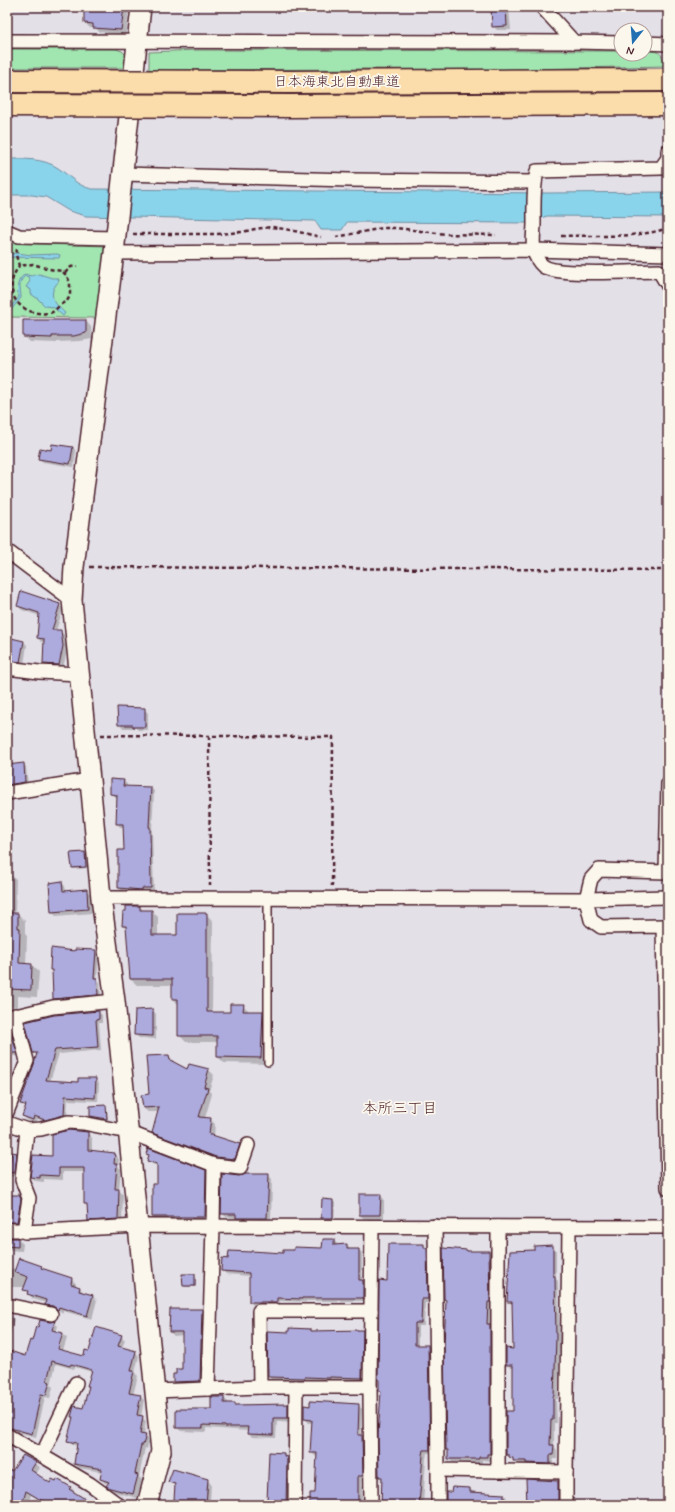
<svg xmlns="http://www.w3.org/2000/svg" width="675" height="1512" viewBox="0 0 675 1512" font-family="Mynerve,'Klee One',sans-serif">
	<style>
		.green { fill: #a1e6b1; stroke: #76826e }
		.water { fill: #8ad4eb; stroke: #708c9e }
		.shadow { fill: #0003; fill-rule: evenodd }
		.building { fill: #adabdd; stroke: #4a1f2b }
		.lines { fill: none; stroke-linecap: round; stroke-linejoin: round }
		.lane-casing { stroke: #4a1f2b; stroke-width: 10 }
		.street-casing { stroke: #4a1f2b; stroke-width: 16 }
		.secondary-casing { stroke: #4a1f2b; stroke-width: 22 }
		.path { stroke: #4a1f2b; stroke-width: 2.5; stroke-dasharray: 4 3; stroke-linecap: butt }
		.lane { stroke: #fbf7ec; stroke-width: 7 }
		.street { stroke: #fbf7ec; stroke-width: 13 }
		.secondary { stroke: #fbf7ec; stroke-width: 19 }
		.highway-bridge-casing { stroke: #4a1f2b; stroke-width: 25; stroke-linecap: butt }
		.highway-bridge { stroke: #faddab; stroke-width: 22 }
		.labels { text-anchor: middle; dominant-baseline: central; stroke-width: 3.5; stroke-linejoin: round; paint-order: stroke }
		.street-label { font-size: 14px; fill: #4a1f2b; stroke: #fbf7ec }
		.neighbourhood-label { font-size: 15px; fill: #4a1f2b; stroke: #fbf7ec }
	</style>
	<rect width="100%" height="100%" fill="#e4e0e8"/>
	<filter id="ink" filterUnits="userSpaceOnUse"><feTurbulence type="fractalNoise" baseFrequency=".025" numOctaves="2"/><feDisplacementMap in="SourceGraphic" scale="8" xChannelSelector="R" yChannelSelector="G"/><feConvolveMatrix kernelMatrix="1 2 1 2 8 2 1 2 1" color-interpolation-filters="sRGB"/></filter>
	<g filter="url(#ink)">
		<!-- green -->
		<g class="green">
			<polygon points="7,49 116,49 122,51 127,56 124,68 7,68"/>
			<path d="M198,50L621,51V54H645V51C660,51 662,52 665,66L484,70L368,69L149,70V52Z"/>
			<polygon points="7,243 106,246 99,318 7,317"/>
		</g>
		<!-- water -->
		<g class="water">
			<path d="M7,159C24,159 43,158 58,168C70,176 77,186 92,189L546,193L668,192V217L547,216L527,223L347,222L342,230H321L315,221L86,216L69,211L46,197L32,195H7Z"/>
			<polygon points="18,253 31,255 57,254 60,255 59,258 7,257 7,254"/>
			<path d="M25,274L31,276L39,274L52,278H58L59,281C47,294 53,302 65,313L63,316L53,307L45,306L38,299L31,294V290L26,287L30,281L29,277L25,276C17,283 21,289 21,298L10,311L7,313V308H10L19,297C16,288 17,280 25,274Z"/>
		</g>
		<!-- shadow -->
		<g class="shadow">
			<polygon points="86,7 129,7 126,35 99,32 96,28 90,28 85,23"/>
			<polygon points="492,7 509,8 511,30 497,30 493,26"/>
			<polygon points="86,321 91,327 92,339 80,341 57,342 57,343 30,342 24,336"/>
			<polygon points="72,447 76,451 74,467 43,462 39,459 52,451"/>
			<polygon points="59,605 63,609 56,631 60,631 64,635 67,651 63,668 47,668 44,664 45,642 41,642 38,638 40,616 22,610 18,606"/>
			<polygon points="23,641 27,645 24,665 12,664 8,660"/>
			<polygon points="144,709 148,713 148,730 138,730 136,728 123,728 119,724"/>
			<polygon points="9,760 12,766 24,764 26,767 28,785 7,788 7,761"/>
			<polygon points="123,781 127,784 126,787 151,788 154,791 152,830 154,892 145,892 145,893 123,892 119,888 125,851 124,827 120,827 117,823 118,798 115,797 111,794"/>
			<polygon points="84,853 86,855 87,868 74,869 72,868"/>
			<polygon points="7,872 16,879 15,914 18,914 25,921 25,934 27,936 26,965 32,965 39,972 37,997 18,996 18,1007 7,1006"/>
			<polygon points="61,882 65,886 66,891 86,890 90,894 92,913 56,916 52,912 50,883"/>
			<polygon points="140,907 144,911 152,911 158,917 158,936 178,936 206,914 213,921 212,1013 231,1013 243,1005 249,1011 262,1012 268,1018 267,1064 224,1063 218,1057 218,1042 186,1042 179,1035 179,1005 173,999 173,985 137,985 130,979 128,930 123,926"/>
			<polygon points="96,951 99,955 97,979 100,982 101,998 57,1002 54,999 53,971 51,969 76,952"/>
			<polygon points="153,1010 156,1014 156,1039 139,1038 135,1034"/>
			<polygon points="98,1012 102,1015 102,1023 99,1023 101,1050 59,1054 50,1081 79,1083 95,1079 99,1083 98,1101 68,1100 67,1118 49,1123 38,1119 36,1123 27,1120 23,1116 26,1107 21,1103 37,1055 34,1052"/>
			<polygon points="7,1036 11,1036 15,1039 19,1056 7,1056"/>
			<polygon points="169,1056 174,1061 174,1063 188,1070 190,1065 209,1070 214,1075 209,1091 212,1094 205,1118 210,1119 215,1124 214,1137 239,1145 244,1150 239,1164 222,1162 158,1137 153,1132 159,1112 148,1112 143,1108"/>
			<polygon points="106,1106 107,1108 108,1120 93,1118 91,1116"/>
			<polygon points="88,1133 92,1138 92,1152 115,1154 119,1159 118,1166 121,1169 119,1190 123,1195 122,1223 94,1225 89,1220 88,1206 85,1203 85,1172 63,1172 63,1180 44,1179 44,1182 36,1181 31,1177 53,1158"/>
			<polygon points="16,1154 21,1159 19,1177 7,1176 7,1159 11,1159"/>
			<polygon points="147,1154 205,1171 209,1175 208,1221 157,1220 153,1217 158,1185 158,1166 152,1164 148,1160 149,1156"/>
			<polygon points="268,1175 272,1179 271,1221 241,1221 237,1218 226,1217 222,1213 240,1177"/>
			<polygon points="7,1195 19,1196 24,1202 22,1227 7,1229"/>
			<polygon points="380,1195 384,1199 384,1219 364,1219 360,1215"/>
			<polygon points="323,1200 333,1201 335,1203 334,1220 324,1219 322,1218"/>
			<polygon points="7,1238 18,1239 23,1244 22,1251 7,1250"/>
			<polygon points="334,1240 337,1244 337,1246 347,1245 350,1250 359,1250 362,1253 362,1281 367,1285 366,1301 306,1301 306,1302 280,1301 280,1306 254,1306 250,1302 250,1276 226,1274 222,1270 229,1260 323,1249"/>
			<polygon points="424,1245 431,1252 431,1303 425,1303 424,1326 418,1326 418,1346 428,1346 432,1350 433,1453 427,1453 426,1459 423,1505 382,1505 382,1479 380,1476 381,1392 380,1391 388,1282"/>
			<polygon points="552,1246 556,1250 556,1279 558,1281 560,1342 558,1399 556,1399 557,1423 554,1423 554,1446 557,1450 557,1459 553,1459 553,1467 531,1467 528,1464 518,1464 507,1454 514,1412 514,1368 511,1368 507,1364 515,1350 513,1305 508,1301 535,1251"/>
			<polygon points="468,1252 489,1252 493,1256 491,1326 493,1329 493,1458 491,1457 491,1461 482,1460 482,1463 452,1462 449,1459 449,1452 447,1450 447,1301 445,1299"/>
			<polygon points="41,1267 45,1271 72,1279 76,1284 76,1287 80,1288 84,1293 93,1296 97,1300 92,1319 63,1311 63,1314 59,1310 50,1309 46,1304 46,1303 33,1299 25,1289 25,1287 7,1287 7,1269"/>
			<polygon points="195,1275 196,1277 196,1287 185,1287 184,1285"/>
			<polygon points="171,1310 202,1310 206,1314 204,1385 178,1386 174,1382 183,1370 183,1335 174,1336 170,1332"/>
			<polygon points="7,1314 14,1319 9,1341 7,1341"/>
			<path d="M54,1322L58,1326L56,1332L63,1334L67,1338L63,1351L84,1357L89,1352L121,1336L125,1340L122,1348L135,1351L139,1356L135,1373L138,1376L133,1395L140,1396L144,1400L141,1417L146,1421L144,1435L149,1440L147,1449L145,1448L139,1477L142,1480L137,1498L115,1492L112,1490L108,1486L109,1484L105,1483L101,1479L102,1472L79,1468L75,1464L78,1446L73,1445L68,1440L74,1418L72,1416L84,1409L92,1372L75,1367L74,1369L56,1364L51,1385L53,1387L50,1398L45,1397L36,1437L18,1432L13,1428L7,1409V1351L26,1357L33,1342L50,1323ZM52,1325H54L52,1335ZM61,1335H63L58,1354L56,1353Z"/>
			<polygon points="311,1330 313,1332 362,1331 366,1335 366,1382 333,1380 333,1381 273,1381 269,1377"/>
			<polygon points="224,1398 228,1402 228,1404 236,1406 287,1405 291,1408 291,1422 277,1421 276,1438 252,1437 248,1433 249,1431 206,1428 206,1432 181,1431 177,1428 212,1410"/>
			<polygon points="358,1405 362,1409 361,1436 366,1440 366,1479 362,1479 362,1505 311,1505 316,1494 318,1457 315,1456 311,1452 313,1423 309,1423 305,1419"/>
			<polygon points="270,1453 284,1454 291,1462 290,1505 268,1505"/>
			<polygon points="23,1456 36,1463 40,1468 35,1475 50,1484 71,1487 75,1492 74,1494 93,1505 48,1505 31,1495 28,1505 7,1505 7,1470 12,1472"/>
			<polygon points="207,1480 211,1484 210,1501 222,1502 225,1505 178,1505 178,1503 175,1500 176,1487 170,1482"/>
			<polygon points="558,1482 561,1486 561,1505 528,1505"/>
			<polygon points="470,1489 474,1493 504,1494 507,1498 507,1505 447,1505"/>
		</g>
		<!-- building -->
		<g class="building">
			<polygon points="84,7 124,7 121,30 93,28 93,24 84,23"/>
			<polygon points="491,7 506,7 507,26 492,27"/>
			<polygon points="23,320 86,320 86,333 74,336 52,336 52,338 23,337"/>
			<polygon points="52,444 73,447 70,464 38,459 40,448 51,450"/>
			<polygon points="21,591 60,604 52,630 61,630 63,646 59,665 43,664 44,639 37,638 39,613 17,606"/>
			<polygon points="7,637 24,641 20,662 7,660"/>
			<polygon points="117,707 145,708 145,727 133,727 133,725 118,725"/>
			<polygon points="24,763 25,782 7,785 7,765"/>
			<polygon points="110,779 124,780 123,786 151,787 149,827 150,827 151,888 142,888 142,890 118,888 118,850 124,850 123,824 116,824 117,795 110,794"/>
			<polygon points="85,852 86,867 72,868 70,853"/>
			<polygon points="62,881 63,891 87,889 88,909 51,912 49,883"/>
			<polygon points="126,906 140,906 140,910 152,910 152,935 177,935 177,913 207,913 207,1012 230,1012 230,1004 244,1004 243,1011 263,1011 261,1058 217,1057 217,1036 178,1036 178,999 172,999 172,979 130,979 126,926 122,926 123,911 126,911"/>
			<polygon points="7,913 18,913 18,928 20,928 19,963 32,964 31,990 7,989"/>
			<polygon points="51,948 75,951 75,949 96,950 94,978 97,978 98,995 53,999 52,970 50,970"/>
			<polygon points="153,1009 153,1036 134,1035 135,1010"/>
			<polygon points="99,1011 99,1019 96,1020 98,1047 55,1050 46,1080 78,1082 78,1078 96,1078 95,1098 65,1096 64,1115 45,1120 34,1116 33,1120 22,1116 26,1105 20,1104 34,1064 37,1053 33,1053 25,1022 54,1015"/>
			<polygon points="7,1035 12,1035 17,1053 7,1053"/>
			<polygon points="169,1055 170,1060 187,1069 189,1064 209,1069 204,1087 208,1088 199,1117 211,1118 209,1134 240,1144 235,1159 216,1157 152,1133 159,1107 143,1108 141,1095 149,1094 146,1056"/>
			<polygon points="106,1105 107,1119 90,1116 90,1106"/>
			<polygon points="69,1130 88,1132 88,1150 115,1153 114,1164 117,1164 115,1189 119,1189 118,1219 88,1221 87,1204 84,1204 84,1168 59,1168 59,1176 40,1175 40,1178 30,1177 33,1155 52,1156 52,1134"/>
			<polygon points="148,1148 206,1170 205,1217 152,1217 152,1184 157,1184 157,1164 147,1161 149,1155 146,1154"/>
			<polygon points="12,1152 17,1153 15,1173 7,1172 7,1160 10,1161"/>
			<polygon points="222,1174 239,1176 246,1174 269,1174 267,1218 236,1218 236,1214 221,1214"/>
			<polygon points="359,1194 381,1194 380,1215 359,1215"/>
			<polygon points="11,1195 19,1195 21,1199 17,1222 7,1222 7,1208 10,1209"/>
			<polygon points="322,1199 333,1200 333,1218 321,1218"/>
			<polygon points="7,1238 18,1238 18,1247 7,1246"/>
			<polygon points="323,1239 334,1239 334,1245 347,1244 347,1249 359,1249 359,1280 363,1280 363,1298 302,1298 302,1299 277,1298 277,1302 249,1302 249,1273 221,1271 222,1258 228,1259 229,1251 251,1252 251,1251 283,1253 283,1250 294,1250 294,1247 322,1248"/>
			<polygon points="388,1244 424,1244 424,1248 427,1248 428,1299 422,1299 421,1323 415,1323 415,1345 428,1345 430,1450 424,1450 423,1455 419,1505 381,1505 382,1477 379,1477 378,1435 381,1391 379,1391 379,1379 378,1379 379,1280 387,1281"/>
			<polygon points="553,1245 553,1276 555,1276 556,1338 554,1396 553,1396 553,1420 551,1420 550,1445 554,1445 553,1455 550,1455 550,1464 526,1463 526,1461 513,1461 513,1458 509,1457 509,1455 506,1455 506,1411 513,1411 513,1365 506,1365 506,1348 513,1349 512,1302 507,1302 510,1251 534,1250 534,1246"/>
			<polygon points="443,1248 467,1250 467,1251 489,1251 490,1302 488,1302 487,1324 490,1324 490,1454 487,1454 487,1457 479,1457 479,1459 448,1459 448,1450 446,1450 444,1346 446,1300 444,1299"/>
			<polygon points="19,1258 42,1266 41,1268 72,1278 71,1284 80,1287 79,1291 93,1295 87,1316 59,1307 58,1310 53,1306 45,1305 46,1300 27,1294 28,1291 23,1290 28,1277 14,1272"/>
			<polygon points="182,1274 195,1274 195,1286 183,1286"/>
			<polygon points="170,1309 202,1309 200,1381 173,1382 173,1374 176,1374 176,1369 182,1369 182,1332 169,1332"/>
			<polygon points="40,1320 50,1322 55,1321 52,1330 63,1333 58,1349 84,1356 85,1350 89,1351 96,1327 122,1335 118,1346 136,1351 131,1371 134,1371 129,1393 141,1395 137,1415 143,1416 140,1434 146,1435 143,1445 141,1445 135,1474 138,1475 133,1494 110,1488 106,1486 109,1482 100,1479 102,1469 74,1464 77,1443 67,1441 73,1417 71,1417 74,1406 83,1408 89,1386 87,1386 92,1370 71,1364 70,1366 52,1361 47,1381 50,1382 46,1395 41,1394 32,1434 7,1427 7,1350 25,1356 30,1340 32,1341 36,1326 38,1327"/>
			<polygon points="289,1328 311,1329 311,1331 363,1330 362,1378 330,1377 330,1378 305,1377 305,1378 268,1377 267,1331 289,1332"/>
			<polygon points="211,1397 224,1397 224,1403 235,1403 235,1405 288,1404 288,1418 273,1418 273,1435 247,1434 248,1427 225,1427 225,1426 203,1425 203,1428 176,1428 176,1409 211,1409"/>
			<polygon points="310,1401 359,1404 358,1435 362,1435 363,1476 358,1476 358,1505 310,1505 310,1493 315,1493 317,1453 310,1453 312,1420 304,1419 304,1405 310,1406"/>
			<polygon points="269,1452 284,1453 284,1456 287,1457 286,1505 270,1505 270,1501 267,1501"/>
			<polygon points="23,1455 36,1462 31,1470 50,1483 52,1479 56,1481 57,1479 71,1487 69,1489 95,1505 49,1505 26,1491 22,1505 7,1505 7,1469 12,1471"/>
			<polygon points="173,1469 208,1479 206,1505 177,1505 177,1501 174,1500 175,1484 168,1482"/>
			<polygon points="526,1479 558,1481 558,1505 527,1505"/>
			<polygon points="452,1487 470,1488 470,1492 504,1494 504,1505 446,1505 446,1492 451,1492"/>
		</g>
		<g class="lines">
			<!-- lane casing -->
			<g class="lane-casing">
				<polyline id="lane" points="268,1062 268,898"/>
			</g>
			<!-- street casing -->
			<g class="street-casing">
				<g id="street">
					<polyline points="542,7 574,42 621,43"/>
					<polyline points="7,41 574,42"/>
					<polyline points="645,43 668,44"/>
					<path d="M668,151V158L661,168L537,171C533,188 534,206 534,223C534,232 532,242 534,251C535,256 539,263 543,266C558,277 637,271 659,271L668,286"/>
					<polyline points="123,174 349,180 535,182"/>
					<polyline points="7,231 19,236 116,238"/>
					<polyline points="114,253 534,250 668,254"/>
					<polyline points="7,551 72,600"/>
					<polyline points="7,668 39,672 79,674"/>
					<polyline points="668,783 666,872 599,870 591,879 586,899 591,920 601,927 663,926 668,1188"/>
					<polyline points="7,793 90,780"/>
					<polyline points="101,898 586,899 668,897"/>
					<polyline points="7,1018 53,1007 115,1001"/>
					<polyline points="7,1112 27,1061 15,1015"/>
					<polyline points="7,1123 27,1130 41,1129 68,1122 83,1123 128,1132 214,1165 240,1168 248,1145"/>
					<polyline points="435,1226 438,1470 566,1472 569,1228"/>
					<polyline points="498,1227 498,1471"/>
					<polyline points="7,1230 19,1230 25,1232 138,1226 668,1227"/>
					<polyline points="24,1231 29,1198 22,1180 27,1130"/>
					<polyline points="7,1305 51,1314"/>
					<polyline points="370,1387 260,1387 259,1311 371,1311"/>
					<polyline points="208,1389 213,1227 214,1165"/>
					<polyline points="155,1391 260,1387"/>
					<polyline points="7,1435 90,1484 119,1505"/>
					<polyline points="42,1455 76,1383"/>
					<polyline points="295,1505 296,1387"/>
					<polyline points="371,1505 370,1387 372,1227"/>
					<polyline points="438,1505 438,1470"/>
					<polyline points="566,1505 566,1472"/>
				</g>
			</g>
			<!-- secondary casing -->
			<g class="secondary-casing">
				<polyline id="secondary" points="141,7 114,253 74,567 72,600 90,780 101,898 115,1001 161,1451 147,1505"/>
			</g>
			<!-- path -->
			<g class="path">
				<polyline points="133,234 217,234 242,232 255,229 272,227 290,230 321,237"/>
				<path d="M561,236C596,235 635,239 668,228"/>
				<polyline points="336,237 383,228 397,228 445,234 496,235"/>
				<path d="M17,249L16,255L19,266L33,264L49,269L62,271L66,275L70,282V296L67,301C59,304 55,312 50,313C20,317 0,292 19,266"/>
				<polyline points="65,273 71,267 77,266"/>
				<polyline points="90,567 668,570"/>
				<polyline points="101,735 333,737 332,886"/>
				<polyline points="209,736 210,885"/>
			</g>
			<!-- lane -->
			<use href="#lane" class="lane"/>
			<!-- street -->
			<use href="#street" class="street"/>
			<!-- secondary -->
			<use href="#secondary" class="secondary"/>
			<!-- highway-bridge casing -->
			<g class="highway-bridge-casing">
				<g id="highway-bridge">
					<polyline points="7,81 290,82 668,80"/>
					<polyline points="7,105 290,106 668,104"/>
				</g>
			</g>
			<!-- highway-bridge -->
			<use href="#highway-bridge" class="highway-bridge"/>
		</g>
	</g>
	<g class="labels">
		<!-- street labels -->
		<g class="street-label">
			<text x="337" y="82">日本海東北自動車道</text>
		</g>
		<!-- neighbourhood labels -->
		<g class="neighbourhood-label">
			<text x="400" y="1109">本所三丁目</text>
		</g>
	</g>
	<!-- margin -->
	<rect width="675" height="1512" fill="none" stroke="#fbf7ec" stroke-width="24"/>
	<rect x="12" y="12" width="651" height="1488" fill="none" stroke="#4a1f2b" stroke-width="1.5" filter="url(#ink)"/>
	<!-- north arrow -->
	<g transform="translate(633 42) rotate(197)"><circle r="19" fill="#fbf7ec" stroke="#b4a19f"/>
	<path d="M0-3L7 15L0 10L-7 15Z" fill="#1f6fb2"/>
	<text y="-6" font-size="11" font-weight="bold" text-anchor="middle" fill="#4a1f2b">N</text>
	</g>
</svg>
